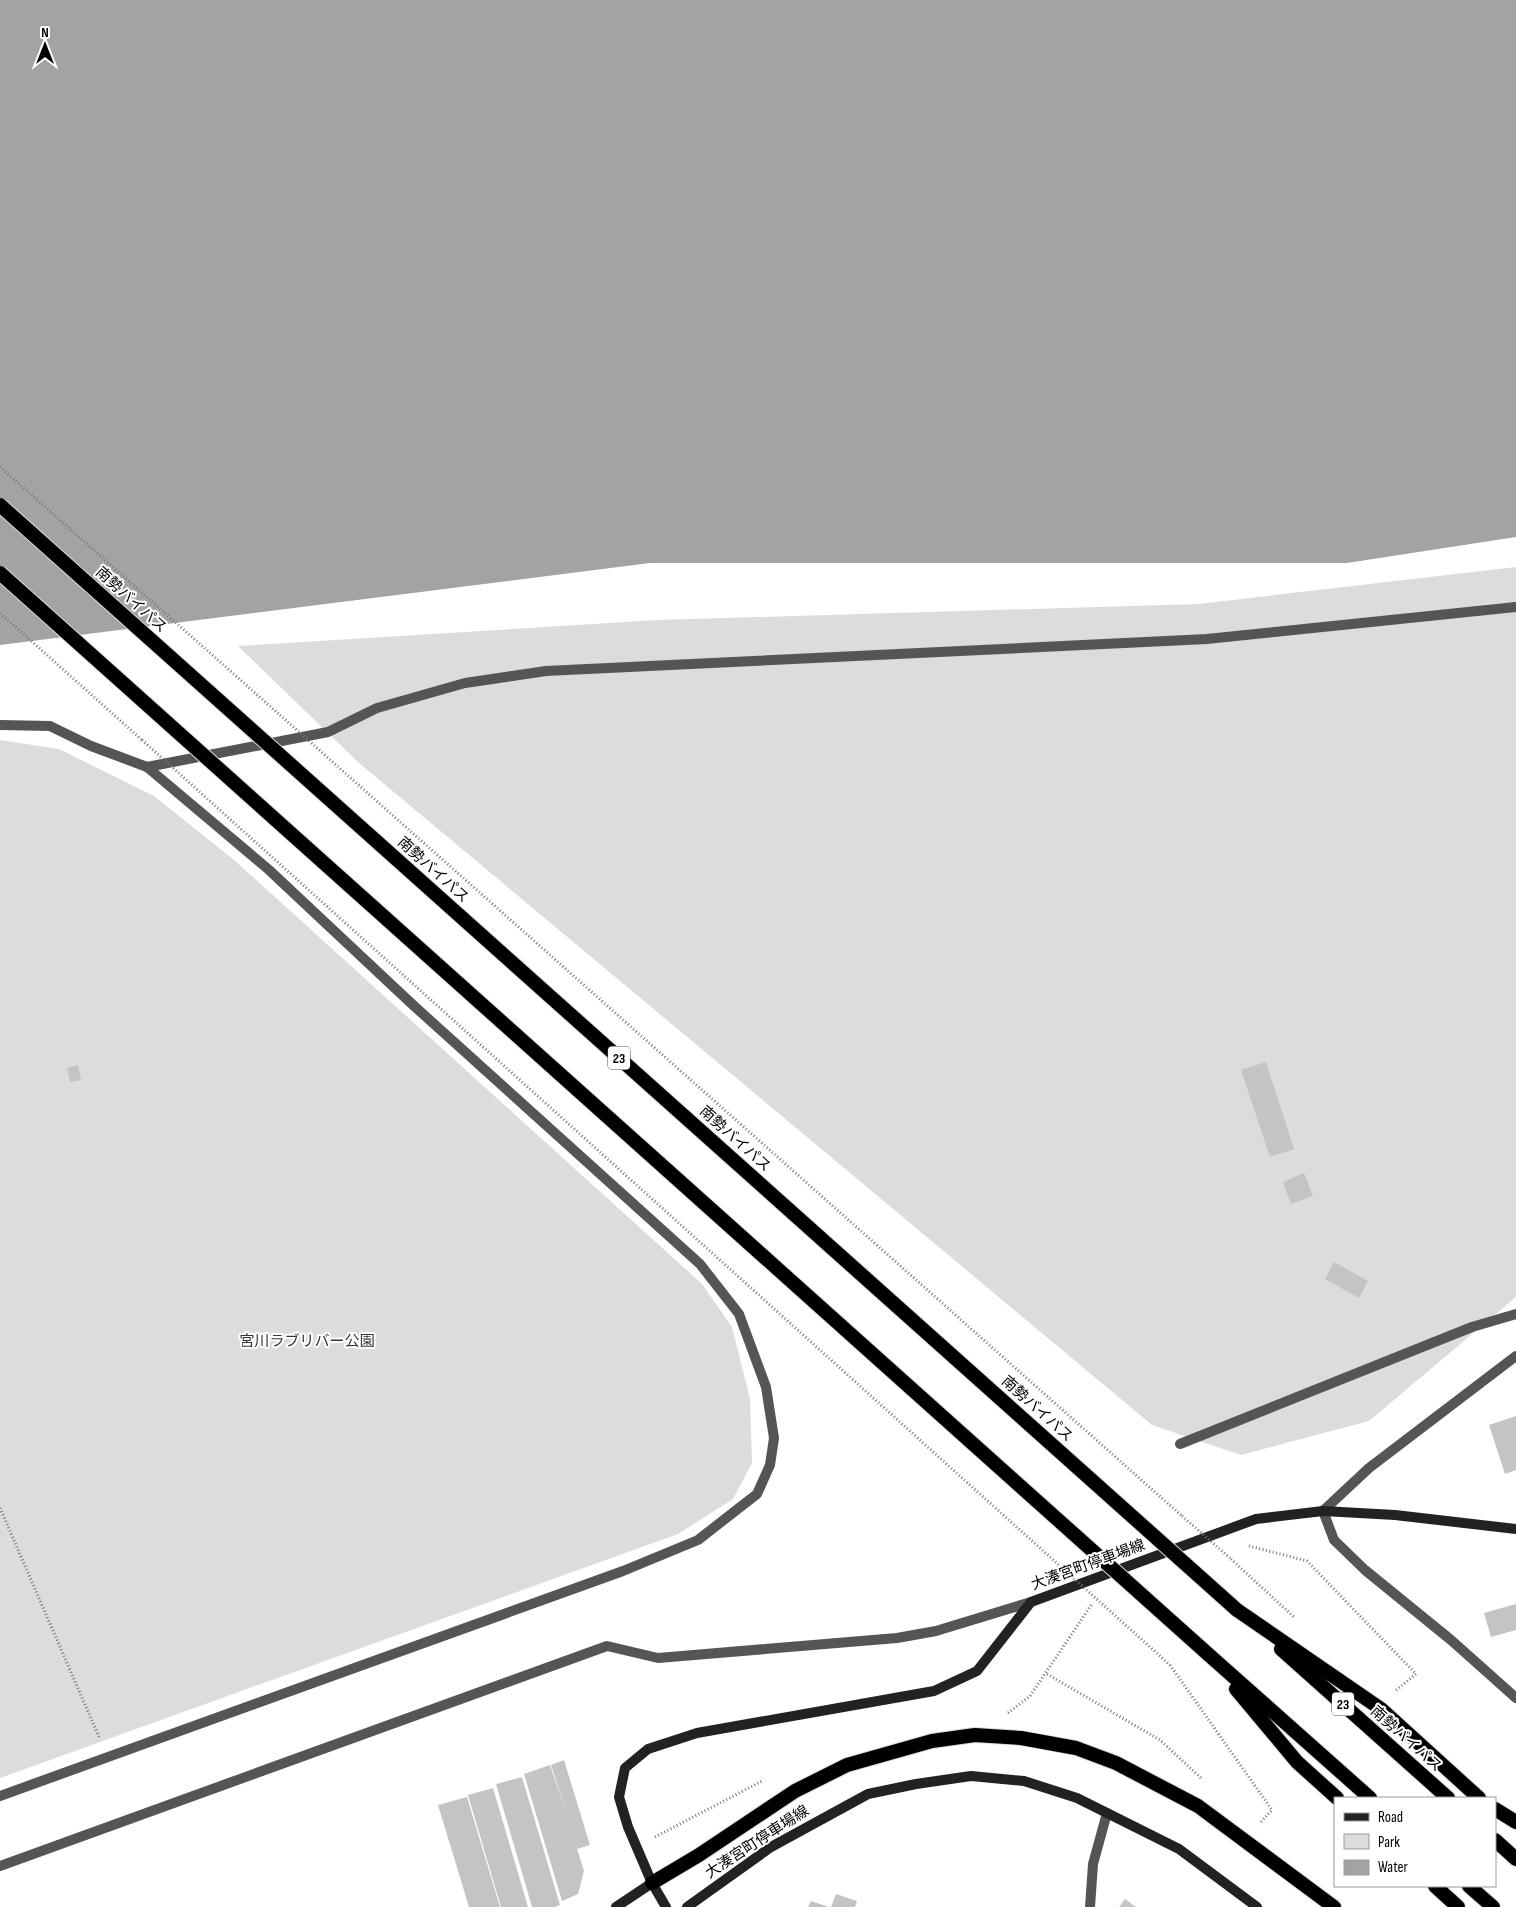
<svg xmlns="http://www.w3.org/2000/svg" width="1516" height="1907" viewBox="0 0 1516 1907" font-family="'Sofia Sans Condensed','Noto Sans JP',sans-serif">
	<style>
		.green { fill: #dcdcdc }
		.water { fill: #a3a3a3 }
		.building { fill: #c4c4c4 }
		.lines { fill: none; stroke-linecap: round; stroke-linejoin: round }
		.trunk-casing { stroke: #dbdbdb; stroke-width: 16 }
		.path { stroke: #777; stroke-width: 3; stroke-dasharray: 1 2.5; stroke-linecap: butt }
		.service { stroke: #555; stroke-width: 10 }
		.minor { stroke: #555; stroke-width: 10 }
		.secondary { stroke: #222; stroke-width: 10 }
		.trunk { stroke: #000; stroke-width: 14 }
		.trunk-bridge-casing { stroke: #dbdbdb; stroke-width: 16; stroke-linecap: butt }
		.path-bridge { stroke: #777; stroke-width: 3; stroke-dasharray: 1 2.5; stroke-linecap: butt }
		.trunk-bridge { stroke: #000; stroke-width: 14 }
		.labels { text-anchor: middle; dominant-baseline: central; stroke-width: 4; stroke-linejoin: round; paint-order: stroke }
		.shield { fill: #fff; stroke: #4c4c4c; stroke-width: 1 }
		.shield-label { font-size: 14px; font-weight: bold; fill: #000 }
		.street-label { font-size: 15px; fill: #000; stroke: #fff }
		.park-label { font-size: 15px; fill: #333; stroke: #fff }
	</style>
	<rect width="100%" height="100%" fill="#fff"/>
	<!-- green -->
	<g class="green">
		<polygon points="1516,567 1516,1297 1369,1421 1241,1455 1152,1425 359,763 238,646 658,620 1198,604"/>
		<polygon points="0,740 59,749 154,796 234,860 702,1284 732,1327 750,1399 752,1463 733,1499 678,1534 0,1778"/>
	</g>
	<!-- water -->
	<polygon class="water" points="0,0 1516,0 1516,537 1347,563 650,563 0,645"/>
	<!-- building -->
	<g class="building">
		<polygon points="1266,1062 1294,1149 1270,1157 1241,1070"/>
		<polygon points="78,1065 81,1080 70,1082 67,1068"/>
		<polygon points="1304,1173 1313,1196 1291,1204 1283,1182"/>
		<polygon points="1334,1262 1368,1281 1359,1298 1325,1279"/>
		<polygon points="1516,1416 1516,1470 1505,1474 1489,1425"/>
		<polygon points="1516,1604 1516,1630 1491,1637 1484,1613"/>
		<polygon points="564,1760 590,1845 577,1849 584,1871 578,1894 562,1901 524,1774 550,1765 568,1817 551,1765"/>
		<polygon points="522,1777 560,1905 554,1907 532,1907 496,1784"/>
		<polygon points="493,1788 528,1907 501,1907 468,1795"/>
		<polygon points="467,1797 500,1907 469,1907 438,1805"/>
		<polygon points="836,1894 857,1901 855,1907 831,1907"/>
		<polygon points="1125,1899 1136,1907 1119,1907"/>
		<polygon points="811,1901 829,1907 808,1907"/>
	</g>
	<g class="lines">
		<!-- trunk casing -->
		<g class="trunk-casing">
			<g id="trunk">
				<polyline points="1237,1610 1381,1709 1479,1798"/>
				<polyline points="1281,1649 1448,1798"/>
				<polyline points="1209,1655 1370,1798"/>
				<polyline points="1236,1689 1297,1762 1337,1798"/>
				<polyline points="1495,1809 1516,1822"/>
				<polyline points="1495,1840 1516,1859"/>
				<polyline points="652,1883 699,1855 795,1791 847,1765 932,1741 975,1735 1021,1738 1076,1748 1116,1763 1198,1806 1334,1907"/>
				<polyline points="1435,1886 1458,1907"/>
				<polyline points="1469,1886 1493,1907"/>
			</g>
		</g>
		<!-- path -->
		<g class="path">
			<polyline points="0,467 280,715"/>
			<polyline points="0,613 142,740"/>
			<polyline points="327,757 1182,1516"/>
			<polyline points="0,1508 99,1737"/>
			<polyline points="1249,1546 1307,1561 1416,1674 1395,1691"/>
			<polyline points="1231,1559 1295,1618"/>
			<polyline points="1170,1665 1272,1810 1260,1823"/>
			<polyline points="1047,1674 1160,1740 1201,1778"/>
			<polyline points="1008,1713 1030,1696 1092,1604"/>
			<polyline points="655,1837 762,1781"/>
		</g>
		<!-- service -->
		<g class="service">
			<polyline points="0,725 50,726 91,746 147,767 268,869 413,1005 700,1264 739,1314 766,1387 774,1438 770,1465 757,1494 698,1540 623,1571 0,1796"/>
			<polyline points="147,767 328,732 377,708 465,683 546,671 1207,639 1516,607"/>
		</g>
		<!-- minor -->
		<g class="minor">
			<polyline points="1516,1356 1369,1468 1323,1511 1334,1540 1365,1570 1451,1640 1516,1698"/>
			<polyline points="1180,1444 1472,1327 1516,1314"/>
			<polyline points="0,1866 607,1646 658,1658 897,1638 936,1631 1031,1602"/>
			<polyline points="1090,1907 1093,1864 1107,1813"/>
		</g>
		<!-- secondary -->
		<g class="secondary">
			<polyline points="616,1907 652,1883"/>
			<polyline points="666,1907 652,1883 628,1827 619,1797 625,1768 648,1749 697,1733 934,1691 977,1671 1031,1602 1256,1519 1323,1511 1395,1515 1516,1529"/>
			<polyline points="687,1907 771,1847 868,1794 916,1784 971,1776 1024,1781 1077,1798 1179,1849 1257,1907"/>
		</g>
		<!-- trunk -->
		<use href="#trunk" class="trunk"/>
		<!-- trunk-bridge casing -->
		<g class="trunk-bridge-casing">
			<g id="trunk-bridge">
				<polyline points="0,505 1237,1610"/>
				<polyline points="0,573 1209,1655"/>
			</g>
		</g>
		<!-- path-bridge -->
		<g class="path-bridge">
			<polyline points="280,715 327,757"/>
			<polyline points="142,740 1170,1665"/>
			<polyline points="1182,1516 1231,1559"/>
		</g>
		<!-- trunk-bridge -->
		<use href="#trunk-bridge" class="trunk-bridge"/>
	</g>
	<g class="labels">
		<!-- shield labels -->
		<g class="shield">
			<rect x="608" y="1046.5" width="22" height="23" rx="4"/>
			<rect x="1332" y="1692.5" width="22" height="23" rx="4"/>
		</g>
		<g class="shield-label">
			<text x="619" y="1058">23</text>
			<text x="1343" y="1704">23</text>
		</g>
		<!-- street labels -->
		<g class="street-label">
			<text transform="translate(131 600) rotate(42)">南勢バイパス</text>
			<text transform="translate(433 870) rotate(42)">南勢バイパス</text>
			<text transform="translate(735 1139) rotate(42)">南勢バイパス</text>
			<text transform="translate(1037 1409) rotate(42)">南勢バイパス</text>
			<text transform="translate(1088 1565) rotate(-20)">大湊宮町停車場線</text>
			<text transform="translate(1406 1739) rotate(42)">南勢バイパス</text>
			<text transform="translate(757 1842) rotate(-33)">大湊宮町停車場線</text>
		</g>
		<!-- park labels -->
		<g class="park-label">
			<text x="307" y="1341">宮川ラブリバー公園</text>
		</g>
	</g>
	<!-- legend -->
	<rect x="1334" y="1797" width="162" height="90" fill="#ffffff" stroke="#999999"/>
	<rect x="1344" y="1813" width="25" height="8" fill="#222222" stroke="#999999"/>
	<text x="1378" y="1822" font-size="15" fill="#000000">Road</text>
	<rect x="1344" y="1834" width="25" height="15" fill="#dcdcdc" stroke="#999999"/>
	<text x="1378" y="1847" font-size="15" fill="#000000">Park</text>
	<rect x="1344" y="1860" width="25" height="15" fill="#a3a3a3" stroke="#999999"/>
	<text x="1378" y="1872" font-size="15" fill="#000000">Water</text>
	<!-- north arrow -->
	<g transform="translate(45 45)" stroke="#ffffff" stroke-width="4" paint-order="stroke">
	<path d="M0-4L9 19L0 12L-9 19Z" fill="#000000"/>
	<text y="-8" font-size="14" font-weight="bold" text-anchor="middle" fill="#000000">N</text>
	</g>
</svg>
